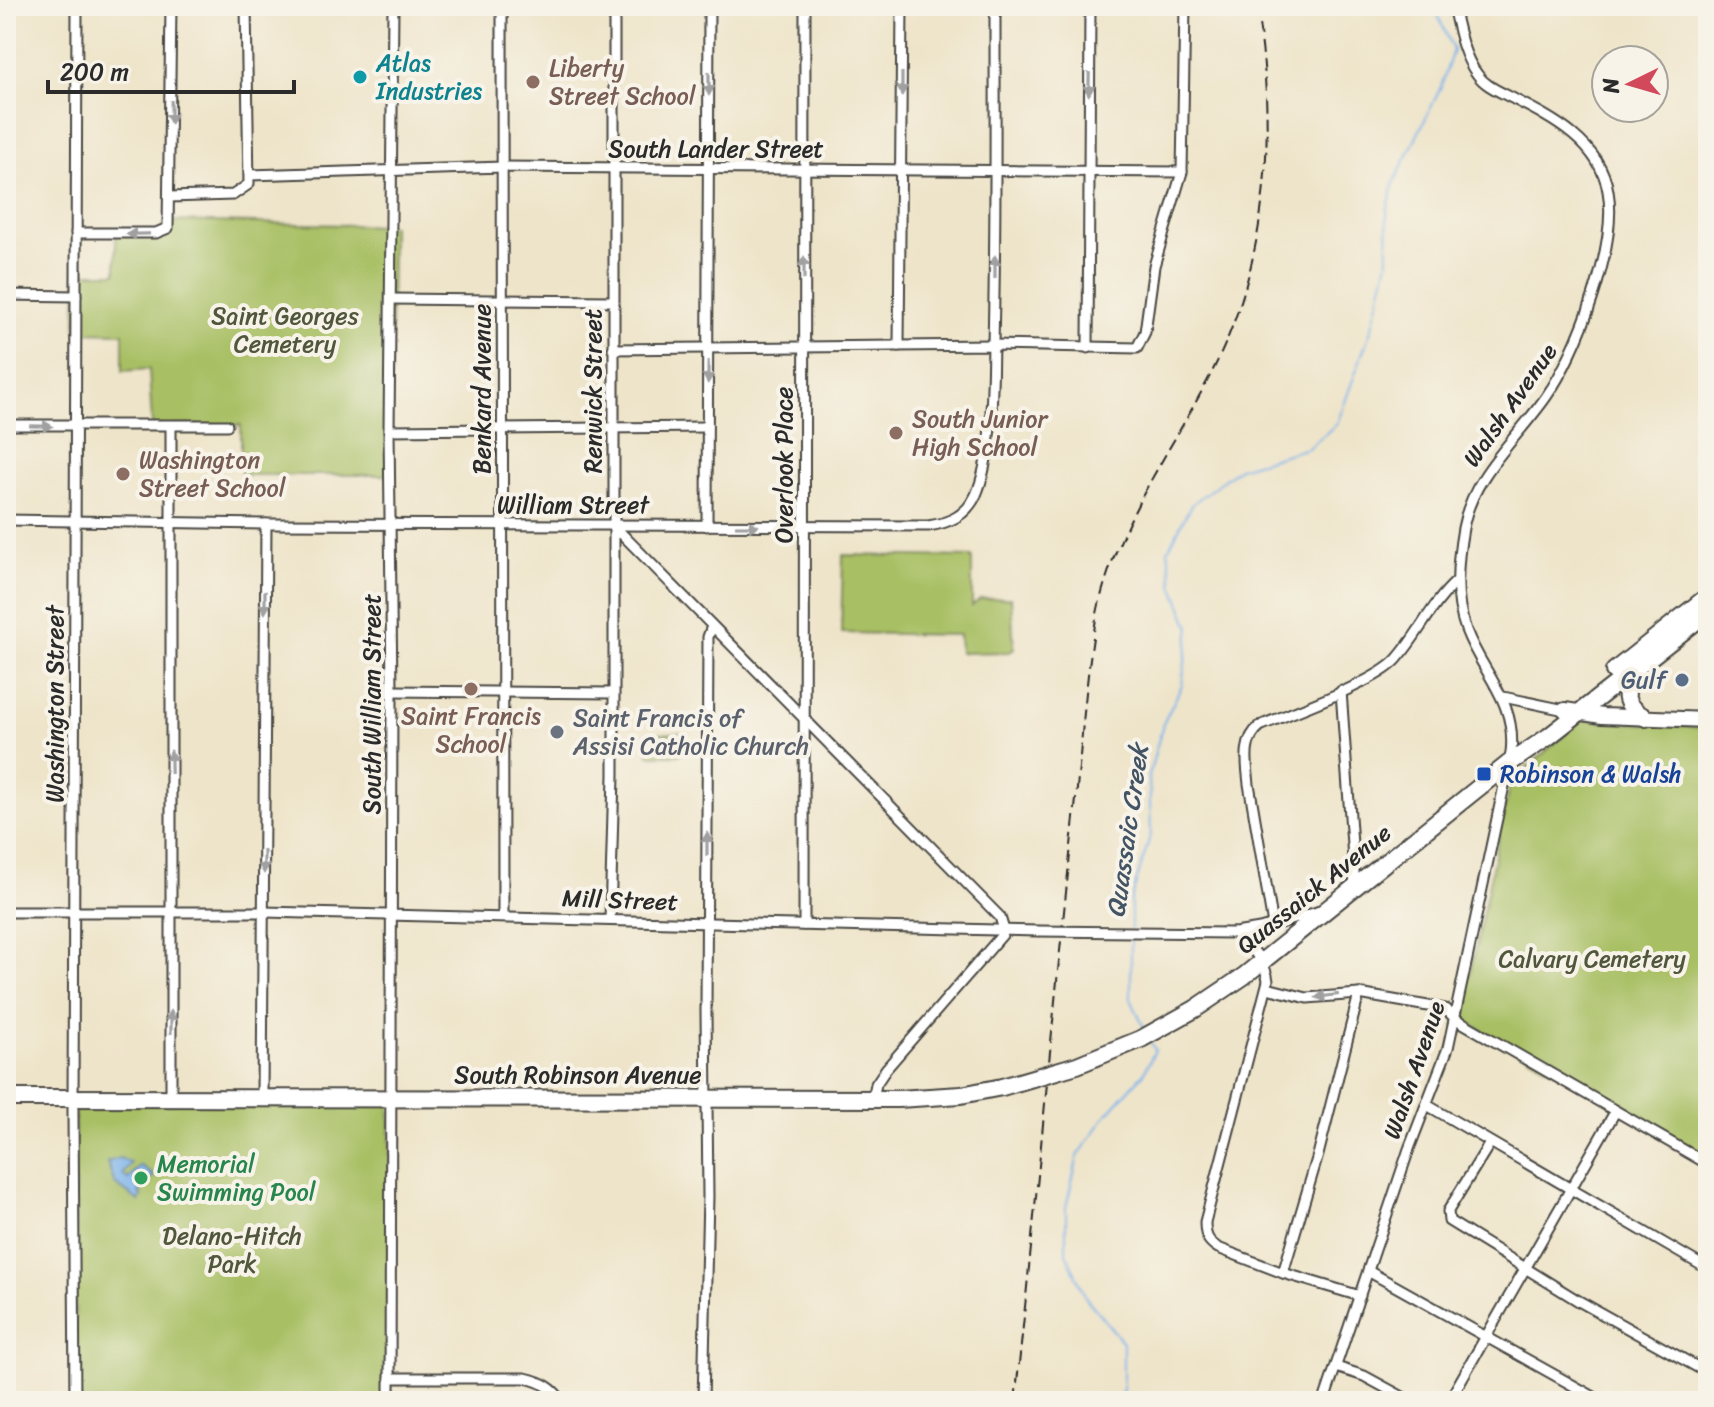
<svg xmlns="http://www.w3.org/2000/svg" width="1714" height="1407" viewBox="0 0 1714 1407" font-family="Sriracha,sans-serif">
	<style>
		.green { fill: #a8bf64; stroke: #6a7548; stroke-width: 2 }
		.water { fill: #7bb3eb; stroke: #536f8b; stroke-width: 2 }
		.lines { fill: none; stroke-linecap: round; stroke-linejoin: round }
		.stream { stroke: #7bb3eb; stroke-width: 2 }
		.minor-casing { stroke: #484743; stroke-width: 13 }
		.secondary-casing { stroke: #484743; stroke-width: 18 }
		.trunk-casing { stroke: #484743; stroke-width: 20 }
		.minor { stroke: #fff; stroke-width: 9 }
		.secondary { stroke: #fff; stroke-width: 14 }
		.trunk { stroke: #fff; stroke-width: 16 }
		.rail { stroke: #2b2b2b; stroke-width: 2; stroke-dasharray: 12 6; stroke-linecap: butt }
		.minor-bridge-casing { stroke: #484743; stroke-width: 13; stroke-linecap: butt }
		.trunk-bridge-casing { stroke: #484743; stroke-width: 20; stroke-linecap: butt }
		.minor-bridge { stroke: #fff; stroke-width: 9 }
		.trunk-bridge { stroke: #fff; stroke-width: 16 }
		.oneway { fill: #a0a0a0 }
		.culture-dot { fill: #0f9aa8; stroke: #f7f3e8; stroke-width: 3 }
		.education-dot { fill: #8d6e63; stroke: #f7f3e8; stroke-width: 3 }
		.service-dot { fill: #5c6f8a; stroke: #f7f3e8; stroke-width: 3 }
		.worship-dot { fill: #6b7280; stroke: #f7f3e8; stroke-width: 3 }
		.transit-dot { fill: #1a4fb4; stroke: #f7f3e8; stroke-width: 3 }
		.leisure-dot { fill: #2e9e5b; stroke: #f7f3e8; stroke-width: 3 }
		.labels { text-anchor: middle; dominant-baseline: central; stroke-width: 8; stroke-linejoin: round; paint-order: stroke }
		.culture-label { font-size: 24px; fill: #0d838f; stroke: #f7f3e8; text-anchor: start }
		.education-label { font-size: 24px; fill: #785e54; stroke: #f7f3e8; text-anchor: start }
		.street-label { font-size: 24px; fill: #2b2b2b; stroke: #f7f3e8 }
		.park-label { font-size: 24px; fill: #50573c; stroke: #f7f3e8 }
		.service-label { font-size: 24px; fill: #4e5e75; stroke: #f7f3e8; text-anchor: end }
		.worship-label { font-size: 24px; fill: #5b616d; stroke: #f7f3e8; text-anchor: start }
		.transit-label { font-size: 24px; fill: #164399; stroke: #f7f3e8; text-anchor: start }
		.leisure-label { font-size: 24px; fill: #27864d; stroke: #f7f3e8; text-anchor: start }
		.water-label { font-size: 26px; font-style: italic; fill: #435465; stroke: #f7f3e8 }
	</style>
	<rect width="100%" height="100%" fill="#f7f3e8"/>
	<filter id="ink" filterUnits="userSpaceOnUse"><feTurbulence type="fractalNoise" baseFrequency=".0125" numOctaves="2"/><feDisplacementMap in="SourceGraphic" scale="16" xChannelSelector="R" yChannelSelector="G"/><feConvolveMatrix kernelMatrix="1 2 1 2 8 2 1 2 1" color-interpolation-filters="sRGB"/></filter>
	<filter id="wash" filterUnits="userSpaceOnUse"><feTurbulence type="fractalNoise" baseFrequency=".006" numOctaves="4" result="noise"/><feDisplacementMap in="SourceGraphic" scale="32" xChannelSelector="R" yChannelSelector="G"/><feGaussianBlur stdDeviation="1.8" result="paint"/><feColorMatrix in="noise" values="0 0 0 0 0 0 0 0 0 0 0 0 0 0 0 0 0 1.4 0 .05"/><feComposite in="paint" operator="in"/></filter>
	<g filter="url(#wash)">
		<rect width="100%" height="100%" fill="#eee4c9"/>
		<!-- green -->
		<g class="green">
			<polygon points="167,221 392,226 390,475 241,475 241,425 152,426 149,369 123,371 123,333 76,332 76,273 116,273 116,234 156,233"/>
			<polygon points="843,555 972,557 972,606 980,599 1011,598 1014,648 1010,652 960,653 959,635 841,633"/>
			<polygon points="1582,720 1708,728 1708,1157 1464,1020 1462,1013 1510,782"/>
			<polygon points="682,733 686,735 686,749 680,750 680,755 649,755 649,734"/>
			<polygon points="390,1097 390,1401 75,1401 75,1099"/>
		</g>
		<!-- water -->
		<polygon class="water" points="119,1158 131,1163 123,1174 128,1179 140,1165 154,1176 139,1193 142,1196 139,1201 115,1184 107,1162"/>
		<g class="lines">
			<!-- stream -->
			<g class="stream">
				<polyline points="1131,929 1131,900 1151,833 1149,775 1163,724 1182,685 1190,627 1173,585 1168,550 1191,505 1239,468 1308,448 1337,424 1372,327 1388,262 1387,211 1394,183 1441,87 1453,50 1434,6"/>
				<polyline points="1131,936 1131,999 1145,1030"/>
				<polyline points="1114,1401 1123,1391 1123,1342 1086,1298 1066,1253 1066,1207 1078,1156 1107,1114 1144,1073 1155,1050 1151,1043"/>
			</g>
		</g>
	</g>
	<g filter="url(#ink)">
		<g class="lines">
			<!-- minor casing -->
			<g class="minor-casing">
				<g id="minor">
					<polyline points="502,6 503,917"/>
					<polyline points="250,175 503,167 1182,172"/>
					<polyline points="169,197 233,195 249,184 246,6"/>
					<polyline points="76,233 156,233 168,228 171,6"/>
					<polyline points="6,295 76,296"/>
					<polyline points="391,299 613,301"/>
					<polyline points="899,346 902,6"/>
					<polyline points="1088,348 1090,6"/>
					<polyline points="613,349 993,345 1137,348 1145,332 1154,266 1182,172 1185,6"/>
					<polyline points="6,425 227,425"/>
					<polyline points="171,426 171,1100"/>
					<polyline points="389,430 707,427"/>
					<path d="M6,520L266,524L928,526C949,523 966,516 976,495C993,456 992,386 993,343C996,231 995,118 995,6"/>
					<polyline points="613,525 1000,917 1004,930 1002,935 886,1069 876,1084 873,1099"/>
					<polyline points="707,526 709,6"/>
					<polyline points="392,691 613,693"/>
					<polyline points="1341,691 1355,886"/>
					<polyline points="1503,697 1565,710"/>
					<polyline points="6,912 264,912 1038,931"/>
					<polyline points="610,920 614,775 614,6"/>
					<polyline points="804,925 805,6"/>
					<path d="M1273,925L1249,784C1247,764 1242,740 1260,726C1292,712 1376,683 1397,659C1419,634 1432,603 1457,581"/>
					<path d="M1233,933C1248,940 1267,965 1268,981L1205,1222C1205,1235 1207,1241 1218,1248L1283,1273L1360,1296"/>
					<polyline points="1235,933 1260,929 1317,912"/>
					<polyline points="1267,988 1307,998 1359,994 1445,1009 1456,1019 1708,1164"/>
					<polyline points="262,1098 266,524"/>
					<polyline points="1427,1105 1708,1269"/>
					<polyline points="1490,1143 1448,1211 1449,1221 1577,1300 1708,1373"/>
					<polyline points="1368,1271 1601,1401"/>
					<polyline points="1283,1273 1318,1155 1359,994"/>
					<polyline points="1336,1367 1364,1376 1410,1401"/>
					<path d="M390,1378H525C542,1382 552,1387 562,1401"/>
					<polyline points="75,1401 73,1113 77,6"/>
					<polyline points="390,1401 392,691 389,430 393,6"/>
					<polyline points="703,1401 708,1196 706,1012 708,637 712,626"/>
					<path d="M1324,1401L1409,1149L1448,1048L1511,753C1517,701 1483,675 1466,630C1454,597 1457,562 1463,528C1473,474 1516,440 1546,397C1578,352 1618,245 1608,191C1600,142 1551,118 1512,98C1499,91 1485,86 1477,74C1463,56 1458,28 1453,6"/>
					<polyline points="1449,1401 1615,1112"/>
				</g>
			</g>
			<!-- secondary casing -->
			<g class="secondary-casing">
				<polyline id="secondary" points="1565,710 1602,716 1708,720"/>
			</g>
			<!-- trunk casing -->
			<g class="trunk-casing">
				<g id="trunk">
					<polyline points="1614,671 1708,596"/>
					<path d="M1636,671C1623,694 1621,704 1646,718"/>
					<polyline points="1141,1039 1195,1009 1244,976 1508,764 1548,737 1708,612"/>
					<polyline points="6,1098 898,1099 961,1095 1002,1087"/>
				</g>
			</g>
			<!-- minor -->
			<use href="#minor" class="minor"/>
			<!-- secondary -->
			<use href="#secondary" class="secondary"/>
			<!-- trunk -->
			<use href="#trunk" class="trunk"/>
			<!-- rail -->
			<path class="rail" d="M1015,1401C1036,1210 1052,1018 1073,827C1081,758 1084,688 1096,619C1113,526 1174,448 1215,366C1269,257 1277,124 1256,6"/>
			<!-- minor-bridge casing -->
			<g class="minor-bridge-casing">
				<polyline id="minor-bridge" points="1038,931 1233,933"/>
			</g>
			<!-- trunk-bridge casing -->
			<g class="trunk-bridge-casing">
				<polyline id="trunk-bridge" points="1002,1087 1077,1065 1141,1039"/>
			</g>
			<!-- minor-bridge -->
			<use href="#minor-bridge" class="minor-bridge"/>
			<!-- trunk-bridge -->
			<use href="#trunk-bridge" class="trunk-bridge"/>
		</g>
		<!-- one-way arrows -->
		<defs><path id="oneway-solid" d="M-6-.8H1V-3.2L6.5 0L1 3.2V.8H-6Z" transform="scale(2)"/></defs>
		<g class="oneway">
			<use href="#oneway-solid" transform="translate(709 84) rotate(90)"/>
			<use href="#oneway-solid" transform="translate(902 84) rotate(90)"/>
			<use href="#oneway-solid" transform="translate(1089 84) rotate(91)"/>
			<use href="#oneway-solid" transform="translate(171 112) rotate(91)"/>
			<use href="#oneway-solid" transform="translate(138 234) rotate(179)"/>
			<use href="#oneway-solid" transform="translate(995 267) rotate(-90)"/>
			<use href="#oneway-solid" transform="translate(804 268) rotate(-90)"/>
			<use href="#oneway-solid" transform="translate(708 372) rotate(91)"/>
			<use href="#oneway-solid" transform="translate(41 426) rotate(1)"/>
			<use href="#oneway-solid" transform="translate(747 526)"/>
			<use href="#oneway-solid" transform="translate(265 602) rotate(90)"/>
			<use href="#oneway-solid" transform="translate(171 762) rotate(-91)"/>
			<use href="#oneway-solid" transform="translate(707 844) rotate(-90)"/>
			<use href="#oneway-solid" transform="translate(264 862) rotate(90)"/>
			<use href="#oneway-solid" transform="translate(1327 996) rotate(172)"/>
			<use href="#oneway-solid" transform="translate(171 1022) rotate(-90)"/>
		</g>
	</g>
	<!-- markers -->
	<circle class="culture-dot" cx="360" cy="77" r="8"/>
	<g class="education-dot">
		<circle cx="533" cy="82" r="8"/>
		<circle cx="896" cy="433" r="8"/>
		<circle cx="123" cy="474" r="8"/>
		<circle cx="471" cy="689" r="8"/>
	</g>
	<circle class="service-dot" cx="1682" cy="680" r="8"/>
	<circle class="worship-dot" cx="557" cy="732" r="8"/>
	<rect class="transit-dot" x="1476" y="766" width="16" height="16" rx="4"/>
	<circle class="leisure-dot" cx="141" cy="1178" r="8"/>
	<g class="labels">
		<!-- culture labels -->
		<g class="culture-label">
			<text x="376" y="63">Atlas<tspan x="376" dy="28">Industries</tspan></text>
		</g>
		<!-- education labels -->
		<g class="education-label">
			<text x="549" y="68">Liberty<tspan x="549" dy="28">Street School</tspan></text>
			<text x="912" y="419">South Junior<tspan x="912" dy="28">High School</tspan></text>
			<text x="139" y="460">Washington<tspan x="139" dy="28">Street School</tspan></text>
			<text x="471" y="716" text-anchor="middle">Saint Francis<tspan x="471" dy="28">School</tspan></text>
		</g>
		<!-- street labels -->
		<g class="street-label">
			<text x="716" y="149">South Lander Street</text>
			<text transform="translate(482 389) rotate(-90)">Benkard Avenue</text>
			<text transform="translate(593 391) rotate(-90)">Renwick Street</text>
			<text transform="translate(1510 405) rotate(-55)">Walsh Avenue</text>
			<text transform="translate(784 465) rotate(-90)">Overlook Place</text>
			<text x="573" y="505">William Street</text>
			<text transform="translate(55 704) rotate(-90)">Washington Street</text>
			<text transform="translate(372 704) rotate(-90)">South William Street</text>
			<text transform="translate(1314 889) rotate(-39)">Quassaick Avenue</text>
			<text transform="translate(620 900) rotate(2)">Mill Street</text>
			<text transform="translate(1414 1070) rotate(-71)">Walsh Avenue</text>
			<text x="578" y="1075">South Robinson Avenue</text>
		</g>
		<!-- park labels -->
		<g class="park-label">
			<text x="285" y="316">Saint Georges<tspan x="285" dy="28">Cemetery</tspan></text>
			<text x="1592" y="959">Calvary Cemetery</text>
			<text x="232" y="1236">Delano-Hitch<tspan x="232" dy="28">Park</tspan></text>
		</g>
		<!-- service labels -->
		<g class="service-label">
			<text x="1666" y="680">Gulf</text>
		</g>
		<!-- worship labels -->
		<g class="worship-label">
			<text x="573" y="718">Saint Francis of<tspan x="573" dy="28">Assisi Catholic Church</tspan></text>
		</g>
		<!-- transit labels -->
		<g class="transit-label">
			<text x="1500" y="774">Robinson &amp; Walsh</text>
		</g>
		<!-- leisure labels -->
		<g class="leisure-label">
			<text x="157" y="1164">Memorial<tspan x="157" dy="28">Swimming Pool</tspan></text>
		</g>
		<!-- water labels -->
		<g class="water-label">
			<text transform="translate(1127 831) rotate(-82)">Quassaic Creek</text>
		</g>
	</g>
	<!-- margin -->
	<rect width="1714" height="1407" fill="none" stroke="#f7f3e8" stroke-width="32"/>
	<!-- north arrow -->
	<g transform="translate(1630 84) rotate(265)"><circle r="38" fill="#f7f3e8" stroke="#a5a39c" stroke-width="2"/>
	<path d="M0-6L14 30L0 20L-14 30Z" fill="#d1495b"/>
	<text y="-12" font-size="22" font-weight="bold" text-anchor="middle" fill="#2b2b2b">N</text>
	</g>
	<!-- scale -->
	<path d="M48 80v12h246v-12" fill="none" stroke="#2b2b2b" stroke-width="4"/>
	<text x="60" y="80" font-size="24" fill="#2b2b2b" stroke="#f7f3e8" stroke-width="6" paint-order="stroke">200 m</text>
</svg>
